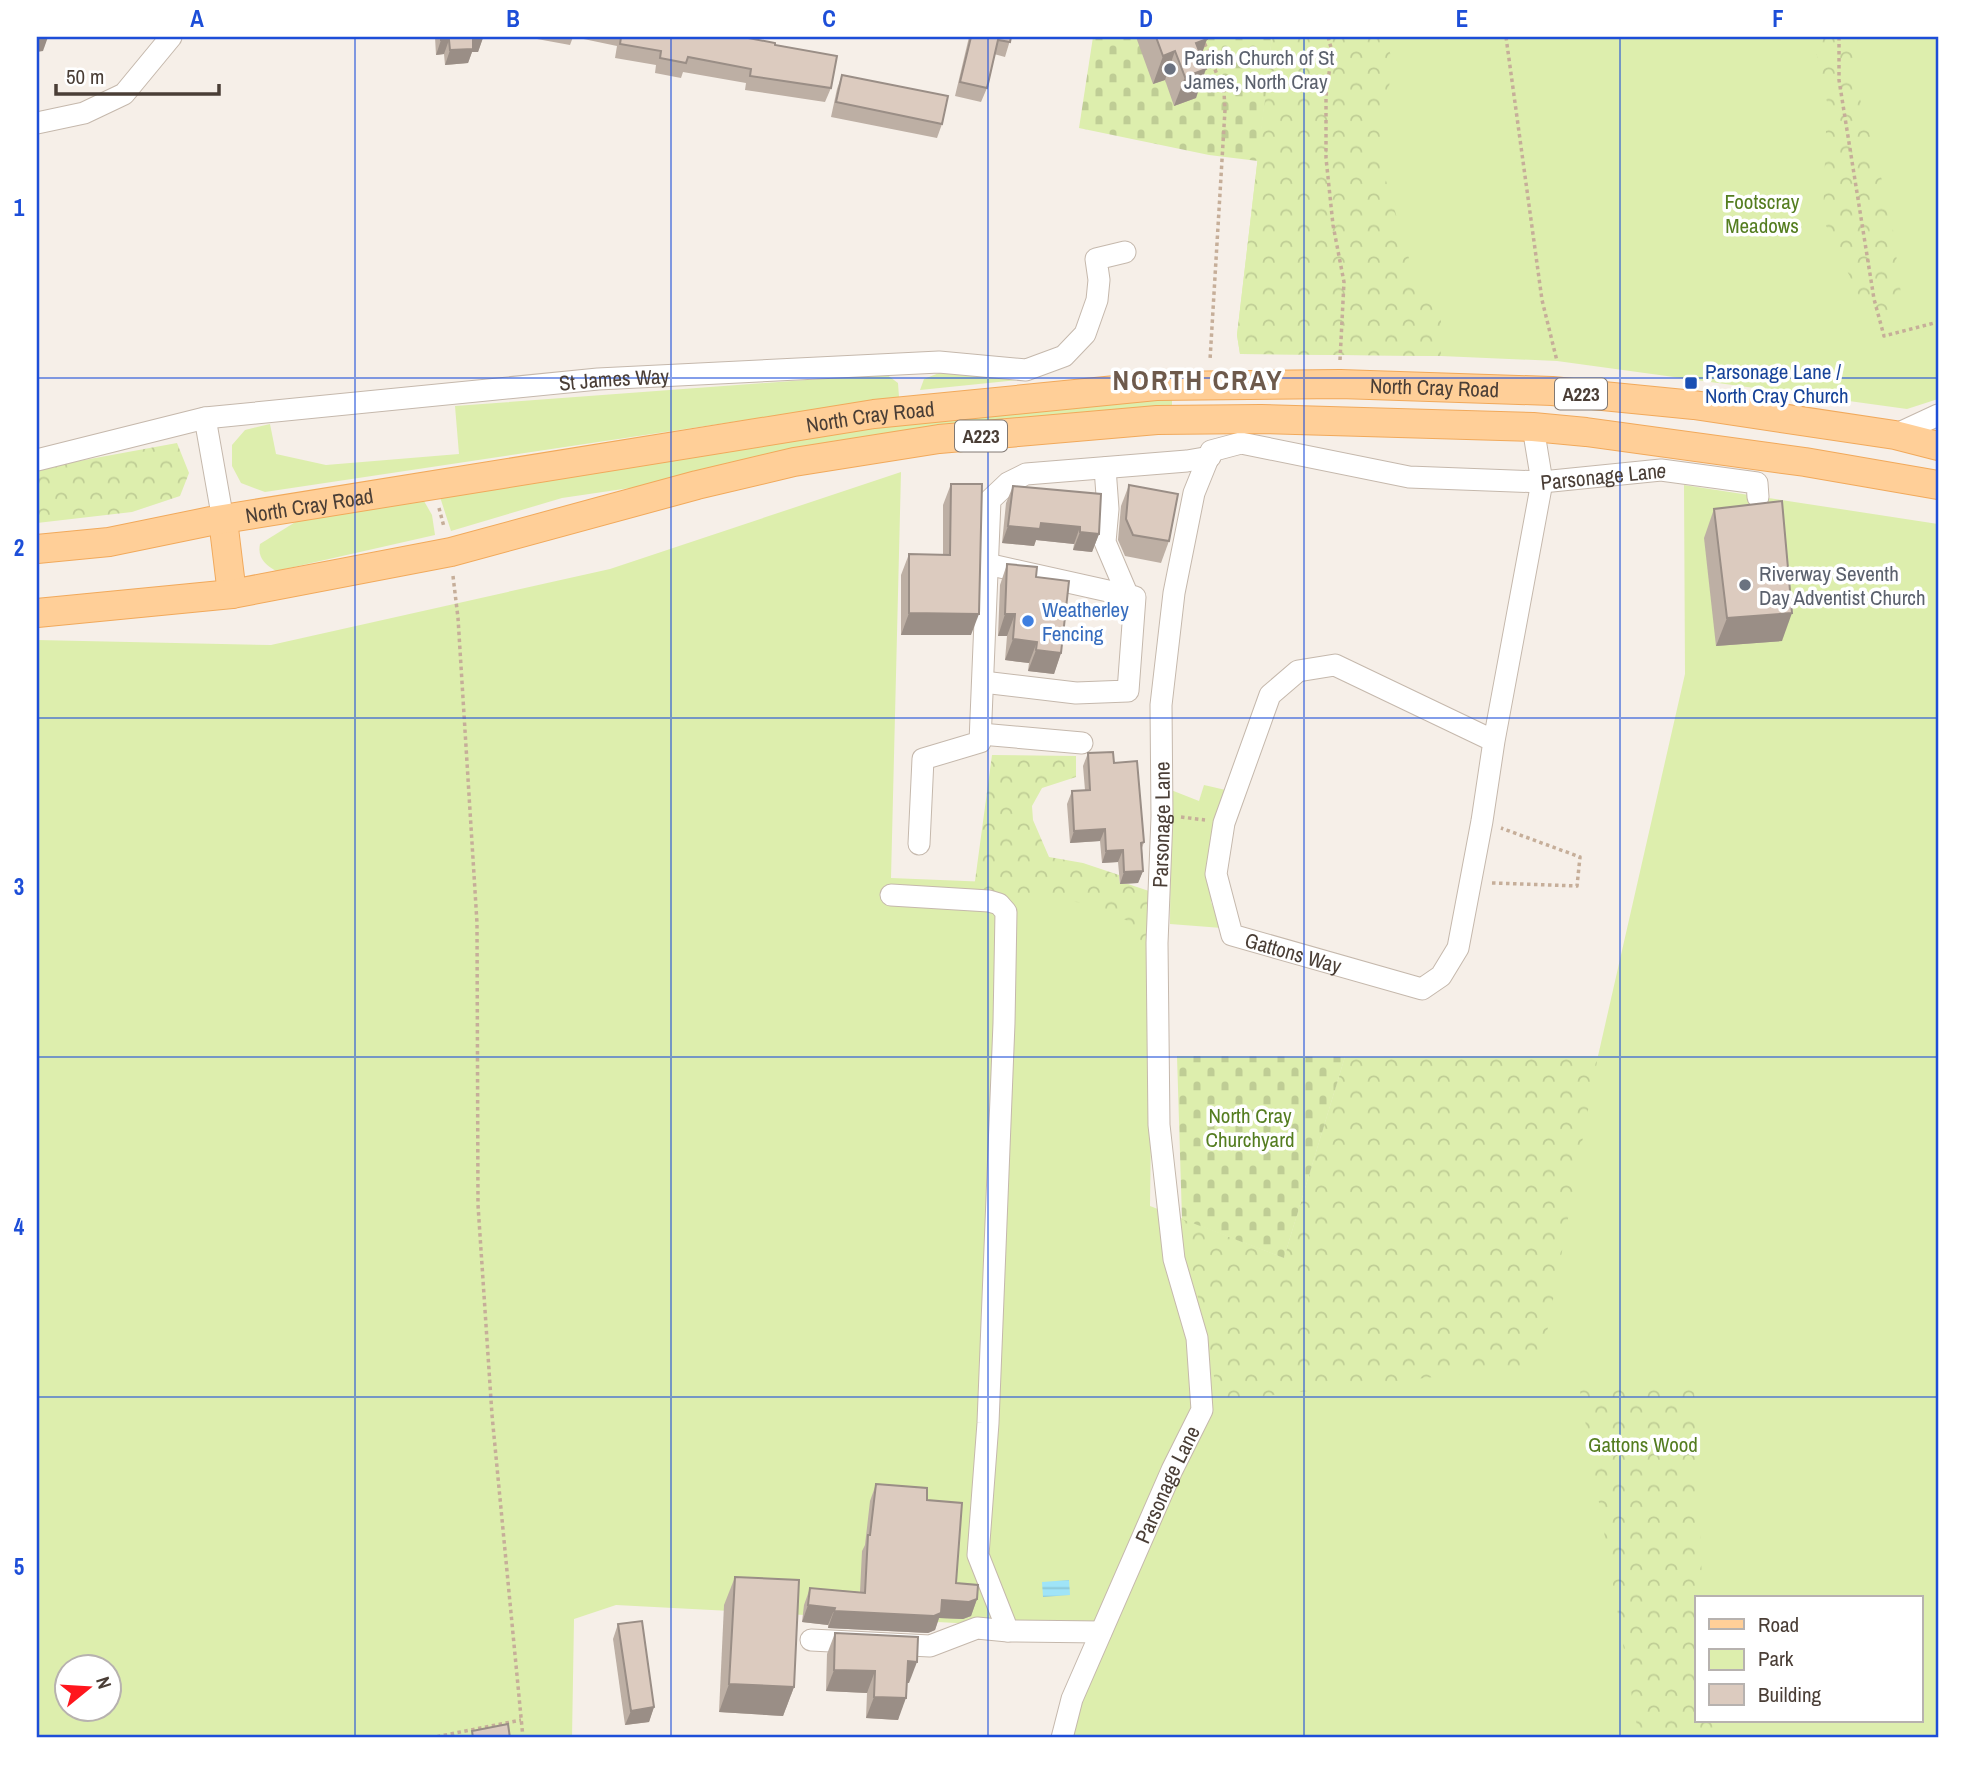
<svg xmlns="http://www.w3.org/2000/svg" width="1975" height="1775" viewBox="0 0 1975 1775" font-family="'Archivo Narrow',sans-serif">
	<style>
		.green { fill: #ddeead; fill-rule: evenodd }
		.forest { fill: url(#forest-crowns) }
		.cemetery { fill: url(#cemetery-stones) }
		.water { fill: url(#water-rules) }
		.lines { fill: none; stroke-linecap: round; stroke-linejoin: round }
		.minor-casing { stroke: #c5b8ac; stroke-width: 23 }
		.major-casing { stroke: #f1a95b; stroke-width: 30 }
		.path { stroke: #c6ae99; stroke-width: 3.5; stroke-dasharray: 3.5 3.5; stroke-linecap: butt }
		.minor { stroke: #fff; stroke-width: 21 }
		.major { stroke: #ffcf98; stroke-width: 28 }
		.wall { fill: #bdafa4 }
		.shaded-wall { fill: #9a8e86 }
		.building { fill: #dccbbf; stroke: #9a8e86; stroke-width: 2 }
		.grid { fill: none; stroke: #1d4ed8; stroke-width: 2; stroke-opacity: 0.55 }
		.worship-dot { fill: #6b7280; stroke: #fff; stroke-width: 2.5 }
		.transit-dot { fill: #1a4fb4; stroke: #fff; stroke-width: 2.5 }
		.shop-dot { fill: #3f7fe0; stroke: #fff; stroke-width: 2.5 }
		.labels { text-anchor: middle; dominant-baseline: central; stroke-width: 7; stroke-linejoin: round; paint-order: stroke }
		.shield { fill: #fff; stroke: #807872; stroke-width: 2 }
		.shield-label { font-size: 19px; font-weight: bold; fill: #4a3e36 }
		.worship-label { font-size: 21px; fill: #5b616d; stroke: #fff; text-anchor: start }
		.park-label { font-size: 21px; fill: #547d20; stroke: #fff }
		.transit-label { font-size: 21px; fill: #164399; stroke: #fff; text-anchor: start }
		.street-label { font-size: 21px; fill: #4a3e36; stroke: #fff }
		.shop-label { font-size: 21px; fill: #366cbe; stroke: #fff; text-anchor: start }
		.district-label { font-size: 28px; font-weight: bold; letter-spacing: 2px; fill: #6e5a4c; stroke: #fff }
		.neatline { fill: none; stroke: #1d4ed8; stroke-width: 2.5 }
		.grid-label { font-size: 23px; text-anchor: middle; font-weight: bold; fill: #1d4ed8 }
	</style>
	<defs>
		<pattern id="forest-crowns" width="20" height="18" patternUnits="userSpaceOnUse" patternTransform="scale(1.75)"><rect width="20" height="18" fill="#ddeead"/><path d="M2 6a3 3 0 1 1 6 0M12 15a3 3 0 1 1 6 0" fill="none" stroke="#bfcd95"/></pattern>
		<pattern id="cemetery-stones" width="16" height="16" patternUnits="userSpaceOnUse" patternTransform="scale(1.75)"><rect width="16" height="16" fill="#ddeead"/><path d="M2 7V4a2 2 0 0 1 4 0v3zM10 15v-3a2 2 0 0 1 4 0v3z" fill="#bfcd95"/></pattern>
		<pattern id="water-rules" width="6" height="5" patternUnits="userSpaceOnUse" patternTransform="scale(1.75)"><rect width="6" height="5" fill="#9fe4f8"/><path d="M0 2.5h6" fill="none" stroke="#8ac5d5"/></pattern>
	</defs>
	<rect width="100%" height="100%" fill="#f6efe8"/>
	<!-- green -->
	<g class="green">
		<polygon points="1272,37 1938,37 1938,399 1907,409 1557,361 1441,356 1240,354 1237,335"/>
		<polygon points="939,373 1019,380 920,390 924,379"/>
		<polygon points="886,374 898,383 899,397 265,492 241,483 232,466 232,445 245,430 270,424 276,454 326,465 459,454 455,406"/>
		<polygon points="1172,398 1172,408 562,498 451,531 440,497 934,418"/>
		<path d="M901,472L891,878L1014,883L1154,897L1150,1206L1284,1258L1345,1057L1598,1056L1685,674L1684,485L1938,524V1738H1070L1090,1630L616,1605L574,1619L572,1738H37V640L271,645L610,569ZM1697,1598H1921V1721H1697ZM66,1666H108V1708H66Z"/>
		<path d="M424,501L432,515L435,535L276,571C266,565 257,558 260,544L297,521Z"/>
		<polygon points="1204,785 1230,791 1216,854 1211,902 1222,928 1170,924 1171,790 1199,801"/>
	</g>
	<!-- forest -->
	<g class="forest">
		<polygon points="1272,37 1385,37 1393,62 1384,118 1384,174 1416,282 1441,313 1441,356 1240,354 1237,335"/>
		<polygon points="1813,37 1858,37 1852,69 1891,214 1903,310 1883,322 1863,305 1823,219 1827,102"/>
		<polygon points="177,443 189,473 180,496 132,512 37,523 37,471 68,463"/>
		<polygon points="992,755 1076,756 1076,777 1042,788 1032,806 1033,820 1049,857 1083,863 1119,875 1120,884 1128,884 1155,893 1153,980 1128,921 1085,903 971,891 975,881"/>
		<polygon points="1598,1056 1541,1365 1219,1401 1182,1219 1284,1258 1345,1057"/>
		<polygon points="1579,1385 1694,1386 1702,1582 1705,1598 1697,1598 1697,1721 1729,1721 1732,1738 1639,1738"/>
	</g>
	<!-- cemetery -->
	<g class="cemetery">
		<polygon points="1093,37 1272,37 1258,161 1209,155 1079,128"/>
		<polygon points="1177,1056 1345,1057 1284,1258 1182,1219"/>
	</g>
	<!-- water -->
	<polygon class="water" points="1069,1580 1070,1595 1043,1597 1042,1582"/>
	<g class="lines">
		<!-- minor casing -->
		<g class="minor-casing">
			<g id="minor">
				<polyline points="37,123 84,113 124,94 171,37"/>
				<polyline points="205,418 223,520"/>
				<polyline points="1895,435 1938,415"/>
				<path id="s1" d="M37,460L205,418L598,379L939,362L1026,370L1064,356L1085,334L1097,300L1099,280L1096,259L1125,252"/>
				<polyline points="1105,468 1108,509 1105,542 1128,596"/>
				<polyline points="983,682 1076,693 1128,691 1135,597 987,564"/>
				<polyline points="981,734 1082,743"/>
				<path id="s2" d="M1494,741L1335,665L1298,671L1270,695L1224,823L1216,874L1232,935L1422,989L1441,976L1458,948L1482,821L1494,741L1542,482L1533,427"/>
				<polyline points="919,844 923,759 980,742 990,500 1008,483 1026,474 1187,461 1210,457"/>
				<polyline points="891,895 989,901 999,904 1006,912 1004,1023 988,1423 978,1555 1008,1631 1101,1632"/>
				<polyline points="811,1640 930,1646 977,1628 1008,1631"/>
				<path id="s3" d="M1062,1738L1072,1699L1172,1470L1202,1410L1197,1338L1174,1259L1159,1125L1157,943L1162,817L1161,705L1174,593L1194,493L1211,451L1241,443L1409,477L1542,482L1661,470L1757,483L1758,497"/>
			</g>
		</g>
		<!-- major casing -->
		<g class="major-casing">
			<g id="major">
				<polyline points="223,520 232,594"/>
				<path id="s4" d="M37,549L109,542L211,521L874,414L1156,386L1340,384L1552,391L1694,405L1895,435L1938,446"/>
				<polyline points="37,613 232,594 451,552 697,485 794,462 939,439 1157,420 1261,419 1533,427 1586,432 1805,462 1938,485"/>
			</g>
		</g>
		<!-- path -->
		<g class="path">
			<polyline points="1202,37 1224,92 1225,110 1210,360"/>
			<polyline points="1328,37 1332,51 1326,96 1326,158 1333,225 1344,282 1340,360"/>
			<polyline points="1506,37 1542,300 1557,361"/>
			<polyline points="1839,37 1839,80 1874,299 1884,336 1938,322"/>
			<polyline points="439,508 444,527"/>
			<polyline points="453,576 458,618 477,923 478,1205 492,1415 523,1738"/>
			<polyline points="1181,817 1205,820"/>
			<polyline points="1492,883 1577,886 1580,857 1501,828"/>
			<polyline points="430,1738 521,1720"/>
		</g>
		<!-- minor -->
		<use href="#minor" class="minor"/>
		<!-- major -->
		<use href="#major" class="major"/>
	</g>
	<!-- wall -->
	<g class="wall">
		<polygon points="435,37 483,37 478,52 472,52 468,63 445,65 444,54 436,55"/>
		<polygon points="526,37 573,37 570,45"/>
		<polygon points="574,37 743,37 775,45 831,88 825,102 745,90 746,83 683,72 681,78 655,73 656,65 615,58 617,46"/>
		<polygon points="969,37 1011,37 1005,57 994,54 987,88 981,102 955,96"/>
		<polygon points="1136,37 1207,37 1207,39 1201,56 1196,98 1174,106 1165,80 1153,84"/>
		<polygon points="842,75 942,124 937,138 831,117 837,89"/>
		<polygon points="951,484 971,635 901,635 901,575 909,554 943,555 943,505"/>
		<polygon points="1129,485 1169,541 1161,563 1125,556 1118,540 1121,506"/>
		<polygon points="1013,486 1099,534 1092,552 1073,550 1074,544 1036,540 1034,546 1002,543 1006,503"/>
		<polygon points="1714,509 1782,641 1716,646 1704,538"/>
		<polygon points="1007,564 1036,577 1061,653 1054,674 1028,671 1029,663 1005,660 1007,636 998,636 1000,585"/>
		<polygon points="1088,753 1114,763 1144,842 1142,848 1143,871 1138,883 1120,884 1118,862 1102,863 1100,841 1070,843 1067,804 1072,791 1085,790 1083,766"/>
		<polygon points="876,1484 927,1500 956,1583 977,1599 971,1616 963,1619 939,1618 935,1630 928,1633 828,1628 828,1625 802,1622 804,1605 810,1588 860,1592 862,1551 865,1545 870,1501"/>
		<polygon points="735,1577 794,1687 783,1716 719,1712 724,1605"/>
		<polygon points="618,1624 654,1707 649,1722 625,1725 613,1639"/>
		<polygon points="835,1633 909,1683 907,1683 898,1720 866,1718 867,1693 826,1691 827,1654"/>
	</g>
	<!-- shaded-wall -->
	<g class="shaded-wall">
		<polygon points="48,37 43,51 37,52 37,39"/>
		<polygon points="473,38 483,38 478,52 472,52 468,63 445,65 450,50"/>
		<polygon points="1207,39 1197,67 1196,43"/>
		<polygon points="441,40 449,40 444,54 436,55"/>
		<polygon points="1175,51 1165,80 1153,84 1163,56"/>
		<polygon points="1206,69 1196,98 1174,106 1185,77"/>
		<polygon points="1041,523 1080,527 1074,544 1036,540 1034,546 1002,543 1008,526"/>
		<polygon points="1080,532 1099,534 1092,552 1073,550"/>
		<polygon points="909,613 979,614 971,635 901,635"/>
		<polygon points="1792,613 1782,641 1716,646 1727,618"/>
		<polygon points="1005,614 1015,614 1007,636 998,636"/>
		<polygon points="1013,639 1037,642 1029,663 1005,660"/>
		<polygon points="1036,650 1061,653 1054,674 1028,671"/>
		<polygon points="1105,829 1100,841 1070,843 1074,831"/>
		<polygon points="1123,850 1118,862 1102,863 1106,851"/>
		<polygon points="1143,871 1138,883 1120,884 1124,872"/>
		<polygon points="977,1599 971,1616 963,1619 939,1618 935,1630 928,1633 828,1628 834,1611 942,1600"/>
		<polygon points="808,1605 835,1608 828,1625 802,1622"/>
		<polygon points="908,1661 917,1662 909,1683 900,1683"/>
		<polygon points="834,1670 875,1671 867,1693 826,1691"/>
		<polygon points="729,1684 794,1687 783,1716 719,1712"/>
		<polygon points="874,1697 906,1698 898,1720 866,1718"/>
		<polygon points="654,1707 649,1722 625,1725 631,1711"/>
	</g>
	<!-- building -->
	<g class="building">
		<polygon points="441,37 483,37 483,38 473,38 473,49 450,50 449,40 441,40"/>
		<polygon points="621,37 743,37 775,43 775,45 837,56 831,88 750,76 751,69 688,57 686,63 660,58 661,51 620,44"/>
		<polygon points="971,37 1011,37 1010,42 998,40 987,88 960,82"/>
		<polygon points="1156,37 1207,37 1207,39 1196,43 1206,69 1185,77 1175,51 1163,56"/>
		<polygon points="842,75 948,96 942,124 836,102"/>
		<polygon points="951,484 982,484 979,614 909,613 909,554 950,555"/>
		<polygon points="1129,485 1178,494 1169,541 1133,535 1126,519"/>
		<polygon points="1013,486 1101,494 1099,534 1080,532 1080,527 1041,523 1040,529 1008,526"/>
		<polygon points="1782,501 1792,613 1727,618 1714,509"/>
		<polygon points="1007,564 1037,567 1036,577 1069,581 1061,653 1036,650 1037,642 1013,639 1015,614 1005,614"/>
		<polygon points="1113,752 1114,763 1137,761 1144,842 1141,843 1143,871 1124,872 1123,850 1106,851 1105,829 1074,831 1072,791 1090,790 1088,753"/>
		<polygon points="876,1484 927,1488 927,1500 962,1503 956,1583 978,1585 977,1599 969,1602 942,1600 941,1613 934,1616 834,1611 835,1608 808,1605 810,1588 865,1593 868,1535 870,1535"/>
		<polygon points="735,1577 799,1580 794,1687 729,1684"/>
		<polygon points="642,1621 654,1707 631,1711 618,1624"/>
		<polygon points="835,1633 918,1637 917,1662 908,1661 906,1698 874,1697 875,1671 834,1670"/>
		<polygon points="508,1724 510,1738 473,1738 472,1731"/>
	</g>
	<!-- grid -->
	<path class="grid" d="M355,37V1738M671,37V1738M988,37V1738M1304,37V1738M1620,37V1738M37,378H1938M37,718H1938M37,1057H1938M37,1397H1938"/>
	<!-- markers -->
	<g class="worship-dot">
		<circle cx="1170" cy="69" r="7"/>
		<circle cx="1745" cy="585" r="7"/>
	</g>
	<rect class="transit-dot" x="1684" y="376" width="14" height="14" rx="3.5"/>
	<circle class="shop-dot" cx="1028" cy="621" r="7"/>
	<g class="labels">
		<!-- shield labels -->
		<g class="shield">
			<rect x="1555" y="378.5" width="52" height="31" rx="5"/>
			<rect x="955" y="420.5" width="52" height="31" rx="5"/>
		</g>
		<g class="shield-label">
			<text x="1581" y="394">A223</text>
			<text x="981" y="436">A223</text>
		</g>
		<!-- worship labels -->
		<g class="worship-label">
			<text x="1184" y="57">Parish Church of St<tspan x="1184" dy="24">James, North Cray</tspan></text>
			<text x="1759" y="573">Riverway Seventh<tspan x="1759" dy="24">Day Adventist Church</tspan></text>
		</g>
		<!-- park labels -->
		<g class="park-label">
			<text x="1762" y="201">Footscray<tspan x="1762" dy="24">Meadows</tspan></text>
			<text x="1250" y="1115">North Cray<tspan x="1250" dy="24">Churchyard</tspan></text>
			<text x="1643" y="1444">Gattons Wood</text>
		</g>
		<!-- transit labels -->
		<g class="transit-label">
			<text x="1705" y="371">Parsonage Lane /<tspan x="1705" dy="24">North Cray Church</tspan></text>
		</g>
		<!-- street labels -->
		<g class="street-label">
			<text stroke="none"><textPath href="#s1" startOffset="584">St James Way</textPath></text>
			<text stroke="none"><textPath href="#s4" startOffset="1410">North Cray Road</textPath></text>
			<text stroke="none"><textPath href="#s4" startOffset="844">North Cray Road</textPath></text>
			<text stroke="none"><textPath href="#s3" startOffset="1724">Parsonage Lane</textPath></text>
			<text stroke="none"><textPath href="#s4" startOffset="276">North Cray Road</textPath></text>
			<text stroke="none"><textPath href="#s3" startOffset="947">Parsonage Lane</textPath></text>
			<text stroke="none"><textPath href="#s2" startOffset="565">Gattons Way</textPath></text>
			<text stroke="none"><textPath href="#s3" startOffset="275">Parsonage Lane</textPath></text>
		</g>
		<!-- shop labels -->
		<g class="shop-label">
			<text x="1042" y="609">Weatherley<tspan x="1042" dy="24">Fencing</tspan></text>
		</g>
		<!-- district labels -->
		<g class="district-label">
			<text x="1198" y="380">NORTH CRAY</text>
		</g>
	</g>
	<!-- border -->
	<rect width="1975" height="1775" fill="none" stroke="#ffffff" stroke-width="77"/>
	<!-- legend -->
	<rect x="1695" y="1596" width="228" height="126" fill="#ffffff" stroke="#b7b2af" stroke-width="2"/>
	<rect x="1709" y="1619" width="35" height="10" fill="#ffcf98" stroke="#b7b2af" stroke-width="2"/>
	<text x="1758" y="1632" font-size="21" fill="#4a3e36">Road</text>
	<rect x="1709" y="1649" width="35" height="21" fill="#ddeead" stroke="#b7b2af" stroke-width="2"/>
	<text x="1758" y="1666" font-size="21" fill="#4a3e36">Park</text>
	<rect x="1709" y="1684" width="35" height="21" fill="#dccbbf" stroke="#b7b2af" stroke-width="2"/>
	<text x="1758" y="1702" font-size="21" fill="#4a3e36">Building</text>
	<!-- north arrow -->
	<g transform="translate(88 1688) rotate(72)"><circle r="33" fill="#ffffff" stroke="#b7b2af" stroke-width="2"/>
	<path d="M0-5L12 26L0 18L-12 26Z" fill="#ff161d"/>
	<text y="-10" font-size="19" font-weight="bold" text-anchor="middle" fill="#4a3e36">N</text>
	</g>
	<!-- scale -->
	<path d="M56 84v10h163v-10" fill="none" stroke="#4a3e36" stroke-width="3.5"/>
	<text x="66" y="84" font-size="21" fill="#4a3e36" stroke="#ffffff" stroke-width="5" paint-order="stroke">50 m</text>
	<rect x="38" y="38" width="1899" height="1698" class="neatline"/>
	<g class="grid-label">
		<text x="197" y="27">A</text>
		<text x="513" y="27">B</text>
		<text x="829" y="27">C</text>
		<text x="1146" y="27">D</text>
		<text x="1462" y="27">E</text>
		<text x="1778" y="27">F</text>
		<text x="19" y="216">1</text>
		<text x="19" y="556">2</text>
		<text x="19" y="895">3</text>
		<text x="19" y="1235">4</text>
		<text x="19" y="1575">5</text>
	</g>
</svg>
